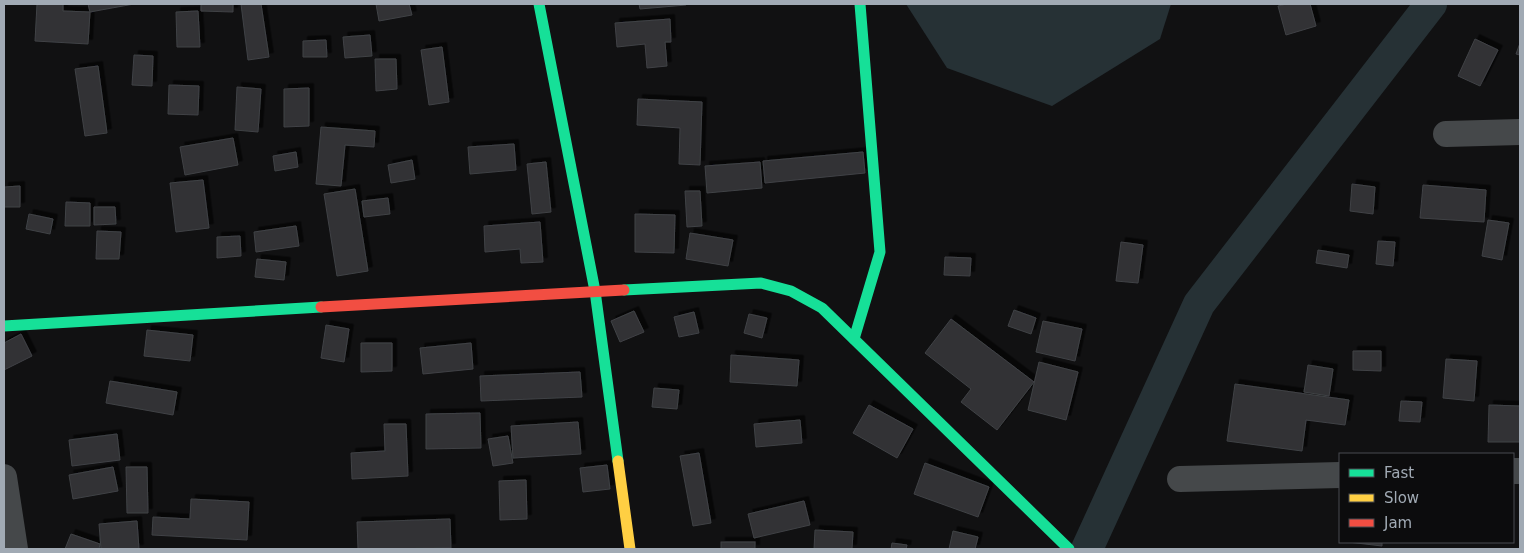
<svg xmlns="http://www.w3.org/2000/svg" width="1524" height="553" viewBox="0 0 1524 553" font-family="'DejaVu Sans',sans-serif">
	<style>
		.water { fill: #263135 }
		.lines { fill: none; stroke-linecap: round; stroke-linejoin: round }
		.canal { stroke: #263135; stroke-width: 32 }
		.building { fill: #313234; stroke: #404246; filter: url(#shadow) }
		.street { stroke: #45484a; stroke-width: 26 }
		.fast { stroke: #16e098; stroke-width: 11 }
		.slow { stroke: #ffcf43; stroke-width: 11 }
		.jam { stroke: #f24e42; stroke-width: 11 }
	</style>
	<defs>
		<filter id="shadow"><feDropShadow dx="4.5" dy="-4.5" stdDeviation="0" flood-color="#0009"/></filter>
	</defs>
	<rect width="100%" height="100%" fill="#111112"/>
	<!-- water -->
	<polygon class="water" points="906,4 1171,4 1160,39 1052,106 947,68"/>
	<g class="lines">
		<!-- canal -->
		<polyline class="canal" points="1087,549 1199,304 1431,4"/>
	</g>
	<!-- building -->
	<g class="building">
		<polygon points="37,4 63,4 63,11 90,12 88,44 35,41"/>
		<polygon points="88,4 134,4 90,12"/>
		<polygon points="201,4 233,4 233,12 201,11"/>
		<polygon points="241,4 261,4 269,57 248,60"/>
		<polygon points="376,4 409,4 412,15 379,21"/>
		<polygon points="639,4 686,4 686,5 640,9"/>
		<polygon points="1287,4 1310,4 1316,26 1286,35 1278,6"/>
		<polygon points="198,11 200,47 177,47 176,12"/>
		<polygon points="670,19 671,42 665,42 667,66 647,68 645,44 617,47 615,23"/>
		<polygon points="370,35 372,56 345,58 343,37"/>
		<polygon points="1475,39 1498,50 1480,86 1458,76"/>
		<polygon points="326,40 327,57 303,57 303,41"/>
		<polygon points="1520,43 1520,55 1516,54"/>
		<polygon points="442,47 449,102 429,105 421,50"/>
		<polygon points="134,55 153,56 152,86 132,85"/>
		<polygon points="375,59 396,59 397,89 376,91"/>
		<polygon points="98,66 107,133 85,136 75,69"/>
		<polygon points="169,85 199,86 198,115 168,114"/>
		<polygon points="237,87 261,89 258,132 235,130"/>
		<polygon points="309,88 309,126 284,127 284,89"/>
		<polygon points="638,99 702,102 700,165 679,164 680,128 637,125"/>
		<polygon points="321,127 375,131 374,147 345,145 341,186 316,184"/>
		<polygon points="233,138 238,165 185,175 180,147"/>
		<polygon points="514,144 516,170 470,174 468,147"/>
		<polygon points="296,152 298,167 275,171 273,156"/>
		<polygon points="863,152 865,173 765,183 763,161"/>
		<polygon points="412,160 415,179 391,183 388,165"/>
		<polygon points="546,162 551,212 532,214 527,164"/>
		<polygon points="760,162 762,188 707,193 705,166"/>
		<polygon points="203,180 209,228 176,232 170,183"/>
		<polygon points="1352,184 1375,187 1373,214 1350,211"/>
		<polygon points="1423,185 1486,190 1484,222 1420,218"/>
		<polygon points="20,186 20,207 4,207 4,187"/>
		<polygon points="355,189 368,271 337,276 324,194"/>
		<polygon points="685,191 700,191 702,226 687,227"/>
		<polygon points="388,198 390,214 364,217 362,201"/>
		<polygon points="66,202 90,203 90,226 65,226"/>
		<polygon points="94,207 115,207 116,224 94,225"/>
		<polygon points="29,214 53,219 50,234 26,229"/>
		<polygon points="635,214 675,215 674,253 635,252"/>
		<polygon points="1488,220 1509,223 1502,260 1482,256"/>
		<polygon points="540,222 543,262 521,263 520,249 485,252 484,226"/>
		<polygon points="296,226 299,246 256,252 254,232"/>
		<polygon points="97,231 121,232 119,259 96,259"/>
		<polygon points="690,233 733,240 728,266 686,259"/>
		<polygon points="240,236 241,256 217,258 217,237"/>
		<polygon points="1378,241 1395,242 1393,266 1376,264"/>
		<polygon points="1121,242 1143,245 1138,283 1116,281"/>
		<polygon points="1318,250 1349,255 1347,268 1316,263"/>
		<polygon points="945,257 971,258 970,276 944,275"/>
		<polygon points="257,259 286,262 284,280 255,277"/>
		<polygon points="1014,310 1036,318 1031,334 1008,326"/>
		<polygon points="634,311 644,332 620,342 611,321"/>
		<polygon points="694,312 699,333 679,337 674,317"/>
		<polygon points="749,314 767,318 762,338 744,333"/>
		<polygon points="951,319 1034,382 997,430 961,402 971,389 925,353"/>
		<polygon points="1043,321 1082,329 1075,361 1036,352"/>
		<polygon points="326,325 349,329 344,362 321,358"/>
		<polygon points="147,330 193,335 190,361 144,356"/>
		<polygon points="21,334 32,356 4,370 4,343"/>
		<polygon points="361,343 392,343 392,371 361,372"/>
		<polygon points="471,343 473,369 423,374 420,348"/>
		<polygon points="1353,351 1381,351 1381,371 1353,370"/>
		<polygon points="731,355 799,360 797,386 730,382"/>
		<polygon points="1446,359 1477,361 1474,401 1443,398"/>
		<polygon points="1039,362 1078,372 1066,420 1028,410"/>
		<polygon points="1308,365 1333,369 1329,396 1304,392"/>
		<polygon points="580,372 582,397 481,401 480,376"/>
		<polygon points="110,381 177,392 173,415 106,403"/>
		<polygon points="1235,384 1349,400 1345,425 1306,420 1302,451 1227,441"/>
		<polygon points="654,388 679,390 677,409 652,407"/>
		<polygon points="1401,401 1422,402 1420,422 1399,421"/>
		<polygon points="869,405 913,429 897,458 853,433"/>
		<polygon points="1489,405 1520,406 1520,442 1488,442"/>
		<polygon points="480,413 481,448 426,449 426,414"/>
		<polygon points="800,420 802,443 756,447 754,424"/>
		<polygon points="578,422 581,454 513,458 511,426"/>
		<polygon points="384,424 406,424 408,476 352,479 351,453 385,451"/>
		<polygon points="117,434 120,460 72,466 69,440"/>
		<polygon points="508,436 513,463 493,466 488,439"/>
		<polygon points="699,453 711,523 693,526 680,456"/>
		<polygon points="925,463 989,487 978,517 914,494"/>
		<polygon points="607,465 610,489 583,492 580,468"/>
		<polygon points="113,467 118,491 73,499 69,475"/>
		<polygon points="126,467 147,467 148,513 127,513"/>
		<polygon points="526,480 527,519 500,520 499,481"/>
		<polygon points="191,499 249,502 247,540 152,535 153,517 190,519"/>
		<polygon points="804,501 810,525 754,538 748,514"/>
		<polygon points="450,519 451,548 358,549 357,522"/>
		<polygon points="137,521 139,549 101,549 99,524"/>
		<polygon points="815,530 853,532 852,549 814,549"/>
		<polygon points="953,531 978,537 975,549 949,549"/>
		<polygon points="71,534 100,544 99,549 65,549"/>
		<rect x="721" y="542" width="34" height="7"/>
		<polygon points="1348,542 1382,542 1382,546"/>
		<polygon points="892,543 907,545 906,549 891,549"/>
	</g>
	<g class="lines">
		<!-- street -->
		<g class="street">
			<polyline points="1446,134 1520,132"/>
			<polyline points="1513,471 1520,471"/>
			<polyline points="4,477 15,549"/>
			<polyline points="1180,479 1340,475"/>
		</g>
		<!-- fast -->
		<g class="fast">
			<polyline points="539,4 595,291 618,461"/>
			<polyline points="624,290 761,283 791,291 822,308 1069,549"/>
			<polyline points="4,326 321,307"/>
			<polyline points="854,339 880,252 860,4"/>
		</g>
		<!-- slow -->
		<polyline class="slow" points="618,461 630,549"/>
		<!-- jam -->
		<polyline class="jam" points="321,307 624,290"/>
	</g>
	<!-- border -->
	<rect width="1524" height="553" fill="none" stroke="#a1aab4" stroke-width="10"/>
	<!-- legend -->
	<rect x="1339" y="453" width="175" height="90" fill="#0c0c0d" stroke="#484b50"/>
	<rect x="1349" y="469" width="25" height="8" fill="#16e098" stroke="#484b50"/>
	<text x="1384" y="478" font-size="15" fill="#a1aab4">Fast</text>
	<rect x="1349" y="494" width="25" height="8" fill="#ffcf43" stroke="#484b50"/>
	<text x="1384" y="503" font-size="15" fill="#a1aab4">Slow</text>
	<rect x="1349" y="519" width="25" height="8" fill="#f24e42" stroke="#484b50"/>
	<text x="1384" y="528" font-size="15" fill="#a1aab4">Jam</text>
</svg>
